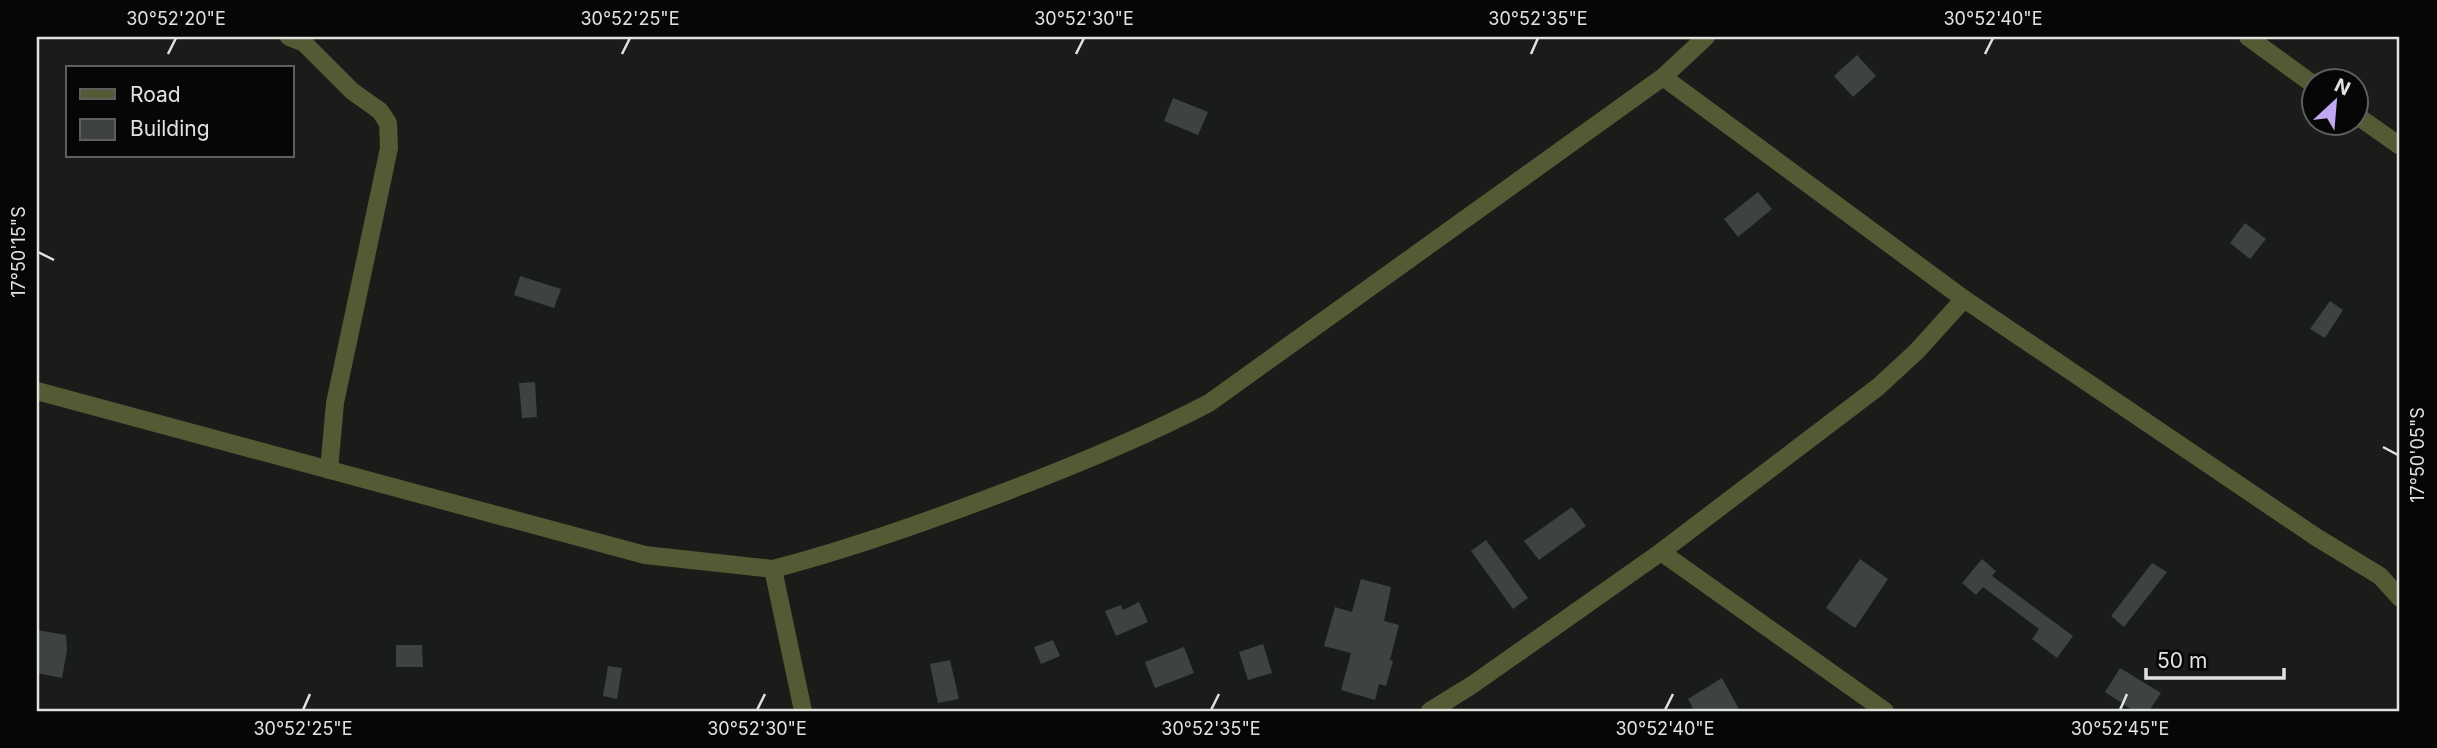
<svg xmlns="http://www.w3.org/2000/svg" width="2437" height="748" viewBox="0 0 2437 748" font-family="Inter,sans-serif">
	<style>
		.building { fill: #3e4342 }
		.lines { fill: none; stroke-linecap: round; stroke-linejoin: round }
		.minor { stroke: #535a34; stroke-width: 18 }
		.ticks { fill: none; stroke: #e0e2e0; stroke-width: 2.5 }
		.neatline { fill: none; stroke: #e0e2e0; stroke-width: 2.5 }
		.ticks-label { font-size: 18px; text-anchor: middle; fill: #e0e2e0 }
	</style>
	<rect width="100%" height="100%" fill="#191c19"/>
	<!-- building -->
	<g class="building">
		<polygon points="1857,55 1876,76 1853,97 1834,76"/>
		<polygon points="1173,98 1208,112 1198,135 1164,121"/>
		<polygon points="1758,192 1772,209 1738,237 1724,219"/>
		<polygon points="2245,223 2266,239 2250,259 2230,243"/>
		<polygon points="520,276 561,289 554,308 514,295"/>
		<polygon points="2330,301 2343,310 2325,338 2310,329"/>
		<polygon points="535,382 537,417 522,418 519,383"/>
		<polygon points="1572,507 1586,526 1539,560 1524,541"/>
		<polygon points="1486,540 1528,598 1513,609 1471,551"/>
		<polygon points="1860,559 1888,579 1855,628 1826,608"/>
		<polygon points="1982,559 1996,571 1992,576 2073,636 2057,658 2032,639 2039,629 1983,587 1976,595 1962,583"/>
		<polygon points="2152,563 2167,572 2124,627 2111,616"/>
		<polygon points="1361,579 1391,587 1384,621 1399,625 1390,660 1393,661 1386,686 1379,684 1375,700 1341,690 1351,653 1324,646 1335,607 1352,612"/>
		<polygon points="1139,602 1148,622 1116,636 1105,611 1121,605 1123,610"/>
		<polygon points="37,630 66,635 67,650 62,678 37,673"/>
		<polygon points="1053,640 1060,656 1041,664 1034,647"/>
		<polygon points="1263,644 1272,673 1248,680 1239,652"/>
		<polygon points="396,645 422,645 423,667 396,667"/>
		<polygon points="1184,647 1194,673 1155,688 1145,662"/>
		<polygon points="950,660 959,699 938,703 930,664"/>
		<polygon points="608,666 622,668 617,699 603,696"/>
		<polygon points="2120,668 2161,693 2149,711 2134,711 2105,692"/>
		<polygon points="1722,678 1740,711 1694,711 1688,699"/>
	</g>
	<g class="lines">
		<!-- minor -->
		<g class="minor">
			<polyline points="289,37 304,43 352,91 380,111 388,123 389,148 335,403 329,470"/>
			<polyline points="2248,37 2314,85"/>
			<polyline points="1663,77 1964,299 2316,537 2380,576 2400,598"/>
			<polyline points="2356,115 2400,146"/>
			<polyline points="37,391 645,555 773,569"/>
			<polyline points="1661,552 1878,387 1917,351 1964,299"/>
			<path d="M803,711L773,569C854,548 932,520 1010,490C1078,464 1144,437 1209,403L1663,77L1706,37"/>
			<polyline points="1430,711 1472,685 1661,552 1885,711"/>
		</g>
	</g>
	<!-- ticks -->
	<path class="ticks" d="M168,54L176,38M622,54L630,38M1076,54L1084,38M1531,54L1538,38M1985,54L1993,38M38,252L54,260M2383,447L2398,455M303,710L310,694M757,710L765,694M1211,710L1219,694M1665,710L1673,694M2120,710L2127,694"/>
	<!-- border -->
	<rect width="2437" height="748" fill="none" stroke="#050605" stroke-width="77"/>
	<!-- legend -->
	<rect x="66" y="66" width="228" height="91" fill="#050605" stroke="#5d5e5d" stroke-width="2"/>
	<rect x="80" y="89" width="35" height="10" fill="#535a34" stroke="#5d5e5d" stroke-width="2"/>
	<text x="130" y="102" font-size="21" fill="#e0e2e0">Road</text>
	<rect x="80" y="119" width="35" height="21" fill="#3e4342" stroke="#5d5e5d" stroke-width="2"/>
	<text x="130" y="136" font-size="21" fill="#e0e2e0">Building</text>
	<!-- north arrow -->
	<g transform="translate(2335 102) rotate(26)"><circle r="33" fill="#050605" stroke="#5d5e5d" stroke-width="2"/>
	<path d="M0-5L12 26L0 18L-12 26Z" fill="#c0a8f3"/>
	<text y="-10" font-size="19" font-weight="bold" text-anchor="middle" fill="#e0e2e0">N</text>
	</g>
	<!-- scale -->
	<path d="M2146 668v10h138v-10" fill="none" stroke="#e0e2e0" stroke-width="3.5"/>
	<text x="2157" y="668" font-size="21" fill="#e0e2e0" stroke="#050605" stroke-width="5" paint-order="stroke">50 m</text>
	<rect x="38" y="38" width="2360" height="672" class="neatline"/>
	<g class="ticks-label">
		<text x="176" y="25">30°52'20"E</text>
		<text x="630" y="25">30°52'25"E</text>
		<text x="1084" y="25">30°52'30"E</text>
		<text x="1538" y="25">30°52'35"E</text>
		<text x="1993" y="25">30°52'40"E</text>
		<text transform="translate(19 252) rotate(-90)" y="6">17°50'15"S</text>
		<text transform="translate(2418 455) rotate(-90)" y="6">17°50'05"S</text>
		<text x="303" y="735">30°52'25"E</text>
		<text x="757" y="735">30°52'30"E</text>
		<text x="1211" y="735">30°52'35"E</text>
		<text x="1665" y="735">30°52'40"E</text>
		<text x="2120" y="735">30°52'45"E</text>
	</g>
</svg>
